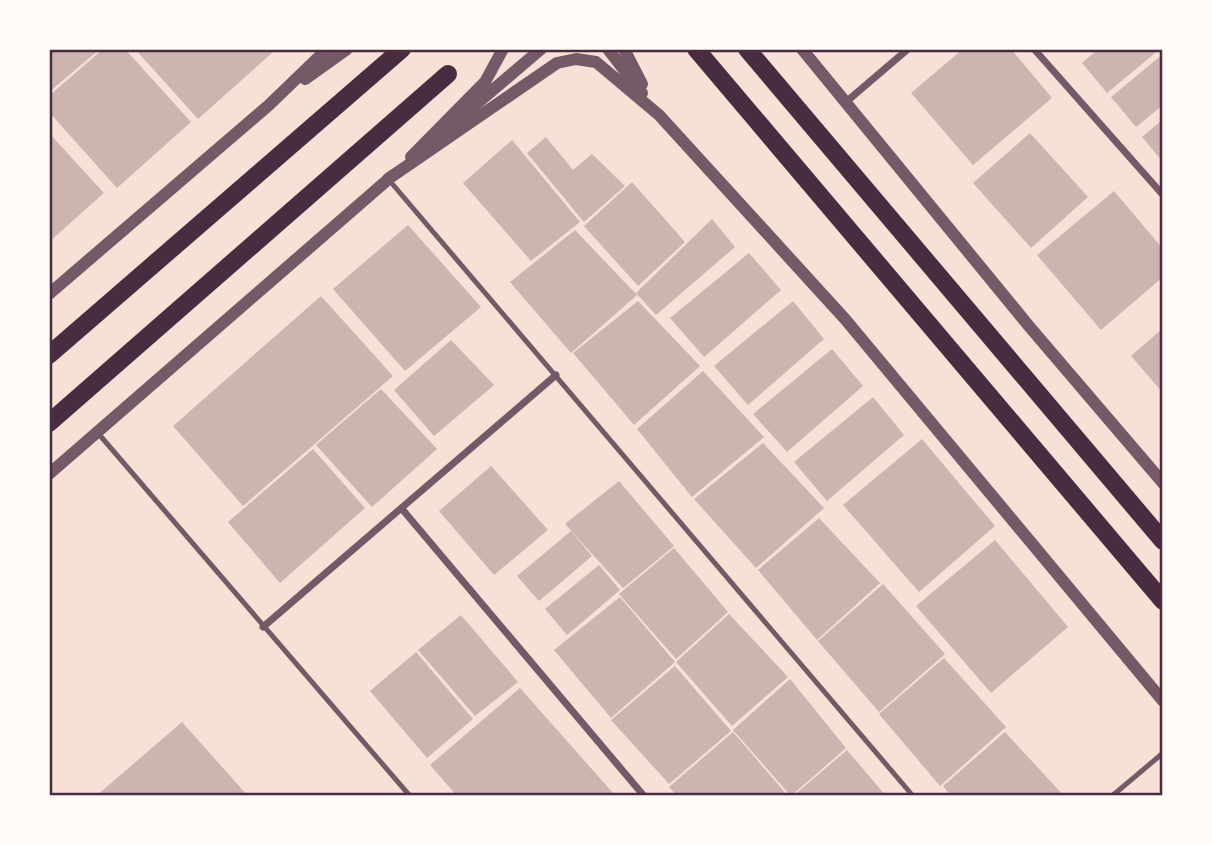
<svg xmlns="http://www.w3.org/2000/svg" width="1212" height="845" viewBox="0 0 1212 845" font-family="Poppins,sans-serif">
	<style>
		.building { fill: #ccb4b1 }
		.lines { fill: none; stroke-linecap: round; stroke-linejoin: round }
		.service { stroke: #755966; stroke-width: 5 }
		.minor { stroke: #755966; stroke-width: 7 }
		.tertiary { stroke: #755966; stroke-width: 12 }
		.primary { stroke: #4a2c40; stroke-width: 18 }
		.neatline { fill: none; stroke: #4a2c40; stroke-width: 2.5 }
	</style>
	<rect width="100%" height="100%" fill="#f7e1d7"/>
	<!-- building -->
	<g class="building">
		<polygon points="49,49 100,49 49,92"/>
		<polygon points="103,49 125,49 191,122 117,188 49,112 49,96"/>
		<polygon points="135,49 268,49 272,53 198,119"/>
		<polygon points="963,49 1011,49 1052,98 973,165 911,93"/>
		<polygon points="1098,49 1160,49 1107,93 1082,63"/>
		<polygon points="1163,54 1163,105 1136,127 1111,97"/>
		<polygon points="1163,119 1163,162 1142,137"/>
		<polygon points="49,133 104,193 49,242"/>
		<polygon points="1030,133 1088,197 1031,248 973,183"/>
		<polygon points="546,137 573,170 592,154 625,186 584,222 527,153"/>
		<polygon points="512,140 580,222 531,261 463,183"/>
		<polygon points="632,182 685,242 638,286 584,226"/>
		<polygon points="1114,191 1163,249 1163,277 1101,330 1037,255"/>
		<polygon points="712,219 735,247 656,315 636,293"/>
		<polygon points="408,225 481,307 405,371 333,289"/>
		<polygon points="575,230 637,295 571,353 510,282"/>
		<polygon points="749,253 781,290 704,357 670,318"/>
		<polygon points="321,296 393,376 243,506 173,426"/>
		<polygon points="638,301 700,366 634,425 573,353"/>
		<polygon points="793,301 824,339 748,405 714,366"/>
		<polygon points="1163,328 1163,393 1131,356"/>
		<polygon points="451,340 494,385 434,436 394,390"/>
		<polygon points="832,349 863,386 787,452 753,414"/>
		<polygon points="703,371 764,437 692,497 637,429"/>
		<polygon points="381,389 437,449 372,507 316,445"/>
		<polygon points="873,397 904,435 827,501 794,462"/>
		<polygon points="922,439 995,526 919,592 843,505"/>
		<polygon points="763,443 824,508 756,568 694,499"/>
		<polygon points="313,449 365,508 280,583 228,522"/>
		<polygon points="491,466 548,530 494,575 439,511"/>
		<polygon points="619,481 674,546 623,588 565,524"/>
		<polygon points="819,518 880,583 817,640 758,570"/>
		<polygon points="571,531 592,556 539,601 517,576"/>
		<polygon points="995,540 1068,627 991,693 916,606"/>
		<polygon points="674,548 728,612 676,659 619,594"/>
		<polygon points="599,565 620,590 567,635 545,609"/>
		<polygon points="883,584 945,654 879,712 818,641"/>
		<polygon points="620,597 675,662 611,718 554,650"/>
		<polygon points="729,614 788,677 732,726 676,662"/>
		<polygon points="461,615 518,682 475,716 418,650"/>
		<polygon points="416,652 473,719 427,758 370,691"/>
		<polygon points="944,658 1006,727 940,786 879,714"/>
		<polygon points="675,666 731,731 669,784 611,720"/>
		<polygon points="790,679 846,748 791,796 733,730"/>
		<polygon points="520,688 613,793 609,796 457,796 430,765"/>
		<polygon points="182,722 248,796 96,796"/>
		<polygon points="733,732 788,796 677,796 669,787"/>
		<polygon points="1005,732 1064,796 951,796 943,786"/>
		<polygon points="847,750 886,796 793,796"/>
	</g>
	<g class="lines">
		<!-- service -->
		<g class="service">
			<polyline points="389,180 913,796"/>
			<polyline points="97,432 410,796"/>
			<polyline points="1112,796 1163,753"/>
		</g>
		<!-- minor -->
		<g class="minor">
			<polyline points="1034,49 1163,195"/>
			<polyline points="846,102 908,49"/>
			<polyline points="402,509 644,796"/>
			<polyline points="263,627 556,375"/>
		</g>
		<!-- tertiary -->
		<g class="tertiary">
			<polyline points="608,49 642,93"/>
			<polyline points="624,49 642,84"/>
			<polyline points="802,49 1028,325 1163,483"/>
			<polyline points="305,79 347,49"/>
			<polyline points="441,134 541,49"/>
			<polyline points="411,157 485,82 503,49"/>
			<polyline points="388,179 557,63 576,59 596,62 659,115 845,319 1163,701"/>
			<polyline points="49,294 269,105 327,49"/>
			<polyline points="49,474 392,176"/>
		</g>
		<!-- primary -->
		<g class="primary">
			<polyline points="696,49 1163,601"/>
			<polyline points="747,49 1163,541"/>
			<polyline points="49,355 402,49"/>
			<polyline points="49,423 448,74"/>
		</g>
	</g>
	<!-- border -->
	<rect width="1212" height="845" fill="none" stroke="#fffaf5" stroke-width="102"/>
	<rect x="51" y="51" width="1110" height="743" class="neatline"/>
</svg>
